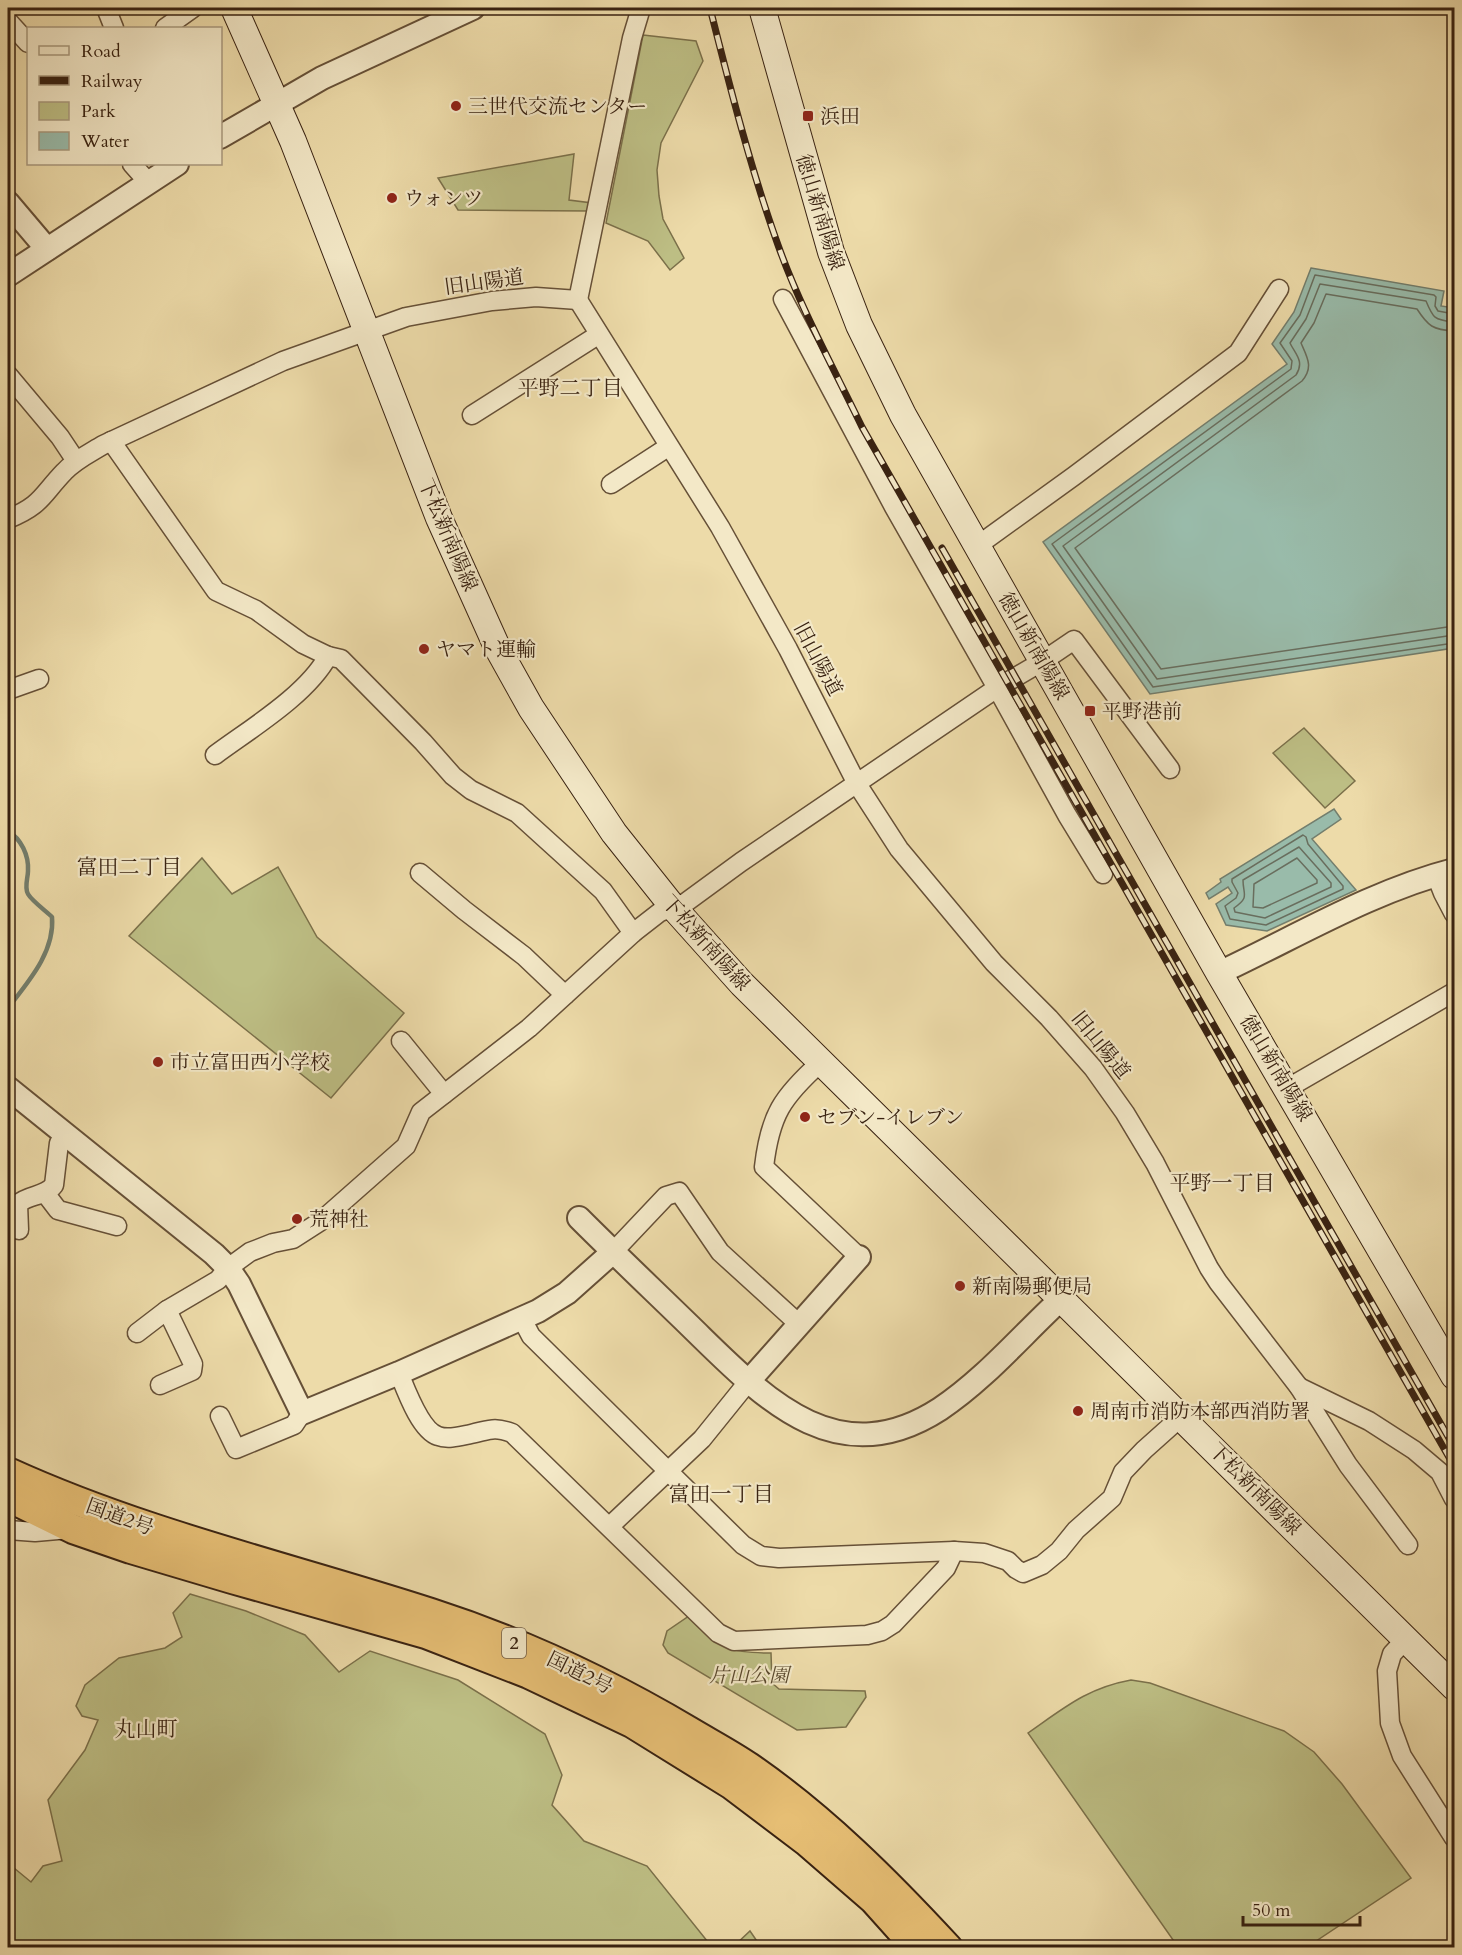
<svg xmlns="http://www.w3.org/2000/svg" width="1462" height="1955" viewBox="0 0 1462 1955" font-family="Cardo,'Noto Serif JP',serif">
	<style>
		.green { fill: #bdbe84; stroke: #7b704a; stroke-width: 1.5 }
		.water { fill: #9ba; stroke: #737e6d; stroke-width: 1.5 }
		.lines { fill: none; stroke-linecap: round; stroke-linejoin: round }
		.shore { stroke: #696e5e; stroke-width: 1.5 }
		.stream { stroke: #737e6d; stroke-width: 4.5 }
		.minor-casing { stroke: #665037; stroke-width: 21 }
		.tertiary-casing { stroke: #665037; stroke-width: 26 }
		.secondary-casing { stroke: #392211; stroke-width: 28 }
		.trunk-casing { stroke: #392211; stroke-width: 32 }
		.minor { stroke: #f3e8c7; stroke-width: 18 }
		.tertiary { stroke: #f3e8c7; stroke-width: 22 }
		.secondary { stroke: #f3e8c7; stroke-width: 26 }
		.trunk { stroke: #e6be74; stroke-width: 28 }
		.rail-casing { stroke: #392211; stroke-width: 7 }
		.rail { stroke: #f3e8c7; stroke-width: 4.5; stroke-dasharray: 14; stroke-linecap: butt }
		.poi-dot { fill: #8f2418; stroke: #f3e8c7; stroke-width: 2 }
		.labels { text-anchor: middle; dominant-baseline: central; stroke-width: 4.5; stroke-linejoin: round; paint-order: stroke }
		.shield { fill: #f3e8c7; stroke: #715d48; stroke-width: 1.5 }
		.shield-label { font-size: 18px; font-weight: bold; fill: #392211 }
		.poi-label { font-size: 20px; fill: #392211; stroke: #f3e8c7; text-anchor: start }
		.street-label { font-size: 20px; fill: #392211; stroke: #f3e8c7 }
		.park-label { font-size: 20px; font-style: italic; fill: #5a492e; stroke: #f3e8c7 }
		.neighbourhood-label { font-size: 21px; fill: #392211; stroke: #f3e8c7 }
	</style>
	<rect width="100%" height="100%" fill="#eddba9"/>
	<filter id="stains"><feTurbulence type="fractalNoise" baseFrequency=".00333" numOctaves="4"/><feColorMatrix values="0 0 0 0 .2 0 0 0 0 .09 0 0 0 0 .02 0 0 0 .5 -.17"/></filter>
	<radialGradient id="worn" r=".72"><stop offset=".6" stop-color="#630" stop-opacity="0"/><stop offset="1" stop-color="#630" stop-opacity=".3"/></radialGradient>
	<!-- green -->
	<g class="green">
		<polygon points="643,35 696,41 703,61 661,143 657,170 659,196 663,219 684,258 670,270 648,241 606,223"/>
		<polygon points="574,154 569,200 592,203 590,211 458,210 438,178"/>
		<polygon points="1304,728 1355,781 1325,808 1273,753"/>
		<polygon points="202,858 232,894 278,867 317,937 404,1013 331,1098 129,936"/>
		<polygon points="190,1594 246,1611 305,1635 339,1672 370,1651 458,1680 545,1734 562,1775 552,1805 584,1841 647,1866 712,1947 8,1947 8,1863 31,1882 43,1866 62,1861 48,1800 85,1750 98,1720 82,1716 76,1706 85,1685 119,1658 165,1648 182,1637 173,1613"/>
		<path d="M689,1616C723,1648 723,1653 771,1653L772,1683L779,1689L865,1691L866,1697L846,1727L797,1730L668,1653L663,1645L667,1631Z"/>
		<path d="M1131,1680L1150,1683L1284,1731L1314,1752L1342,1784L1411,1878L1307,1947H1178L1028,1733C1064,1708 1087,1688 1131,1680Z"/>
		<polygon points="750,1931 761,1947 733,1947"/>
	</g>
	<!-- water -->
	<g class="water">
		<polygon points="1311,268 1444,291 1441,306 1454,308 1454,648 1150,694 1043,542 1287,364 1272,344 1294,312"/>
		<polygon points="1334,809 1341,819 1312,839 1356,890 1267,931 1226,925 1216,904 1232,893 1228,887 1209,899 1206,893 1221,882 1220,879"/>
	</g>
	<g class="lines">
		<!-- shore -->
		<g class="shore">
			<polyline points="1454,314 1438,311 1435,306 1436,297 1434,295 1315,275 1300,315 1280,343 1292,361 1291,369 1052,544 1153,687 1454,643"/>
			<path d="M1454,322C1434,320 1433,318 1426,301L1320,284L1306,319L1290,343C1295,354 1305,361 1296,375L1063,546L1157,679L1454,635"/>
			<path d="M1454,331C1433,330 1428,326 1417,309L1326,294L1314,323L1301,343C1307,357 1314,367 1302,381L1075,548L1161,669L1454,626"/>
			<polygon points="1303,835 1306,837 1308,844 1343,886 1343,889 1266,925 1230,919 1225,906 1236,898 1238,893 1232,882 1232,879"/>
			<path d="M1299,847L1331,883V887L1265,918L1235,912L1234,908C1250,897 1243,895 1243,880Z"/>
			<polygon points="1297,858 1317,880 1317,883 1263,908 1253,907 1254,884"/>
		</g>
		<!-- stream -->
		<path class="stream" d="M8,831C21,839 29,855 28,871C28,878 24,887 28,894C32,901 46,911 52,917C55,952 28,982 8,1008"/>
		<!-- minor casing -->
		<g class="minor-casing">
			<g id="minor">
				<polyline points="106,8 114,28"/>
				<polyline points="8,21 28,43"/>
				<polyline points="165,28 193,8"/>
				<polyline points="132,164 148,182"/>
				<polyline points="783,299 894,507 997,688 1067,815 1103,874"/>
				<polyline points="578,300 720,527 788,649 857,784 899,849 994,963 1049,1018 1093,1068 1125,1113 1155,1163 1209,1268 1218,1282 1299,1387 1348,1465 1408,1545"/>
				<polyline points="578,300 632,38 641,8"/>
				<polyline points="8,375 60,437 76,461"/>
				<polyline points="472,415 598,335"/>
				<polyline points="111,441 216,591 256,610 303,644 328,656 341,659 423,742 453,776 471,790 517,813 603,891 633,933"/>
				<polyline points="611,484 668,447"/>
				<path d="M8,519C42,505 41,496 64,472C75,460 90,453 103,445L283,361L406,317L492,301L536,297L578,300"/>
				<polyline points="977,546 1074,476 1238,353 1279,289"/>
				<polyline points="8,690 39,679"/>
				<path d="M215,755C250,729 307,695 328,656"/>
				<polyline points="420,873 464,910 524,956 565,995"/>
				<polyline points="1436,875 1443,893 1454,914"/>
				<polyline points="401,1041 444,1094"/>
				<path d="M821,1062C782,1097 770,1115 764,1167L859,1257"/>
				<polyline points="1288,1088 1454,992"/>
				<polyline points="45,1193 58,1210 117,1226"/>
				<path d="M19,1230L18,1204C29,1194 45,1197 54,1185L59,1143L65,1136"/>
				<polyline points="613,1252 666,1196 679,1192 720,1252 800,1325"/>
				<polyline points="167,1310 218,1280 228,1268 250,1252 273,1243 293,1239 321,1221 406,1146 421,1112 529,1028 633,933 660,912 685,903 741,862 997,688 1043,661 1074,640 1170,769"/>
				<polyline points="522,1319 531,1336 743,1545 761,1556 779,1558 954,1551 984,1553 1008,1561 1016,1569 1023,1573 1042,1565 1059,1551 1076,1530 1112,1498 1123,1472 1144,1450 1182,1416"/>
				<polyline points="137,1333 167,1310 193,1364 192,1371 160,1385"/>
				<path d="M399,1373C406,1390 420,1430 438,1436C448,1440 461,1436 471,1434C490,1430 493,1426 512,1433L718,1633L734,1641L867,1635L882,1631L893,1624L946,1568L954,1551"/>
				<polyline points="1299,1387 1369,1421 1414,1450 1440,1472 1454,1499"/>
				<polyline points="220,1416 236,1449 294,1425 302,1413"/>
				<polyline points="610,1526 702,1439 748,1382"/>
				<polyline points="8,1530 35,1532 69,1529"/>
				<polyline points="1406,1639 1392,1654 1387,1671 1390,1723 1402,1756 1454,1838"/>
			</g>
		</g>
		<!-- tertiary casing -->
		<g class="tertiary-casing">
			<g id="tertiary">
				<polyline points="220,137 322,78 473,8"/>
				<polyline points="8,203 47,249"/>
				<polyline points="8,275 177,164"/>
				<path d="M1219,973C1296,937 1372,891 1454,870"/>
				<polyline points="8,1088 214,1254 228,1268 239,1284 302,1413 399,1373 538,1311 567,1293 613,1252"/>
				<path d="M579,1218C615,1254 653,1290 690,1326C761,1395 835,1477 940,1409C985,1379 1021,1336 1061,1299"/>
				<polyline points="748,1382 859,1257"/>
			</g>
		</g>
		<!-- secondary casing -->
		<g class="secondary-casing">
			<g id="secondary">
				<polyline points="234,8 293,141 439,518 497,647 531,708 614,833 673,907 742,984 1454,1687"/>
				<polyline points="762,8 831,252 859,325 903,415 1219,973 1454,1376"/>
			</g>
		</g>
		<!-- trunk casing -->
		<g class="trunk-casing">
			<g id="trunk">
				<path d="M8,1472C144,1534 289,1567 431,1613C521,1642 608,1683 689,1731C709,1743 730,1754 749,1767C823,1818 887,1882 948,1948"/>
				<polyline points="8,1497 73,1529 131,1549 232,1579 426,1634 529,1674 632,1723 732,1785 806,1841 874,1900 917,1948"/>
			</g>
		</g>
		<!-- minor -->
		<use href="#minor" class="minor"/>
		<!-- tertiary -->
		<use href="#tertiary" class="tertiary"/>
		<!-- secondary -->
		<use href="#secondary" class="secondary"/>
		<!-- trunk -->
		<use href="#trunk" class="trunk"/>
		<!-- rail casing -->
		<g class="rail-casing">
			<g id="rail">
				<path d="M710,8C730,87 750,167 778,245C800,307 833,367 862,427L1454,1466"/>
				<polyline points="942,548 1454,1447"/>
			</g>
		</g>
		<!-- rail -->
		<use href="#rail" class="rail"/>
	</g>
	<!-- markers -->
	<g class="poi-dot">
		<circle cx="456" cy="106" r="6"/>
		<rect x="802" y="110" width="12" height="12" rx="3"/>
		<circle cx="392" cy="198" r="6"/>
		<circle cx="424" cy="649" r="6"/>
		<rect x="1084" y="705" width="12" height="12" rx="3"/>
		<circle cx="158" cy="1062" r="6"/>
		<circle cx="805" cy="1117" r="6"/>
		<circle cx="297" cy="1219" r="6"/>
		<circle cx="960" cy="1286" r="6"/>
		<circle cx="1078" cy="1411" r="6"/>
	</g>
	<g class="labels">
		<!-- shield labels -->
		<rect class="shield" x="502" y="1628" width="24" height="30" rx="4.5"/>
		<g class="shield-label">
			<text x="514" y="1643">2</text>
		</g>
		<!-- poi labels -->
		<g class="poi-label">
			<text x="468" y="106">三世代交流センター</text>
			<text x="820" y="116">浜田</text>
			<text x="404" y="198">ウォンツ</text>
			<text x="436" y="649">ヤマト運輸</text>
			<text x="1102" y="711">平野港前</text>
			<text x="170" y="1062">市立富田西小学校</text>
			<text x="817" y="1117">セブン-イレブン</text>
			<text x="309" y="1219">荒神社</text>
			<text x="972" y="1286">新南陽郵便局</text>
			<text x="1090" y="1411">周南市消防本部西消防署</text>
		</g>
		<!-- street labels -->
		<g class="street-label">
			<text transform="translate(820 212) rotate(73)">徳山新南陽線</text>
			<text transform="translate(484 282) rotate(-8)">旧山陽道</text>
			<text transform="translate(448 535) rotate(67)">下松新南陽線</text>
			<text transform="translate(1034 646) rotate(60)">徳山新南陽線</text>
			<text transform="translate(818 659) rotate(62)">旧山陽道</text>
			<text transform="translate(706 943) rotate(48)">下松新南陽線</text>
			<text transform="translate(1101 1045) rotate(51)">旧山陽道</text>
			<text transform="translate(1276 1068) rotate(59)">徳山新南陽線</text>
			<text transform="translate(1255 1489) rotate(45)">下松新南陽線</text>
			<text transform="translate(120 1517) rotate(20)">国道2号</text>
			<text transform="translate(580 1673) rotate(26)">国道2号</text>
		</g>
		<!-- park labels -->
		<g class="park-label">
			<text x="749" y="1675">片山公園</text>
		</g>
		<!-- neighbourhood labels -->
		<g class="neighbourhood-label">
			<text x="570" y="388">平野二丁目</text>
			<text x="129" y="867">富田二丁目</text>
			<text x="1222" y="1183">平野一丁目</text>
			<text x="721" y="1494">富田一丁目</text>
			<text x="146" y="1729">丸山町</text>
		</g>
	</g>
	<!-- margin -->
	<rect width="1462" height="1955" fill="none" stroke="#eddba9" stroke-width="30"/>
	<rect x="9" y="9" width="1444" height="1937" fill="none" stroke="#392211" stroke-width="3"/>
	<rect x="15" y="15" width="1432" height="1925" fill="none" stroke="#392211" stroke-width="1.5"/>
	<!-- legend -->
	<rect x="27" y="27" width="195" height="138" fill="#f3e8c7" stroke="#a9997e" stroke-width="1.5"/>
	<rect x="39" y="46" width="30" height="9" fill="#f3e8c7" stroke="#a9997e" stroke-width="1.5"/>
	<text x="81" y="57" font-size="18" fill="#392211">Road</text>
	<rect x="39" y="76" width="30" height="9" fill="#392211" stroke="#a9997e" stroke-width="1.5"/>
	<text x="81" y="87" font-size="18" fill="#392211">Railway</text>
	<rect x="39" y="102" width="30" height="18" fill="#bdbe84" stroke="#a9997e" stroke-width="1.5"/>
	<text x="81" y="117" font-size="18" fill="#392211">Park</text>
	<rect x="39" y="132" width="30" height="18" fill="#99bbaa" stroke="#a9997e" stroke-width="1.5"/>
	<text x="81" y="147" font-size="18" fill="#392211">Water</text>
	<!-- scale -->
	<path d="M1243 1916v9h117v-9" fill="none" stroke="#392211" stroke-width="3"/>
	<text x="1252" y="1916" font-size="18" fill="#392211" stroke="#f3e8c7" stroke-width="4.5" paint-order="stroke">50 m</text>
	<rect width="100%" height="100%" filter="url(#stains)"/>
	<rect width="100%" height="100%" fill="url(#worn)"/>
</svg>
